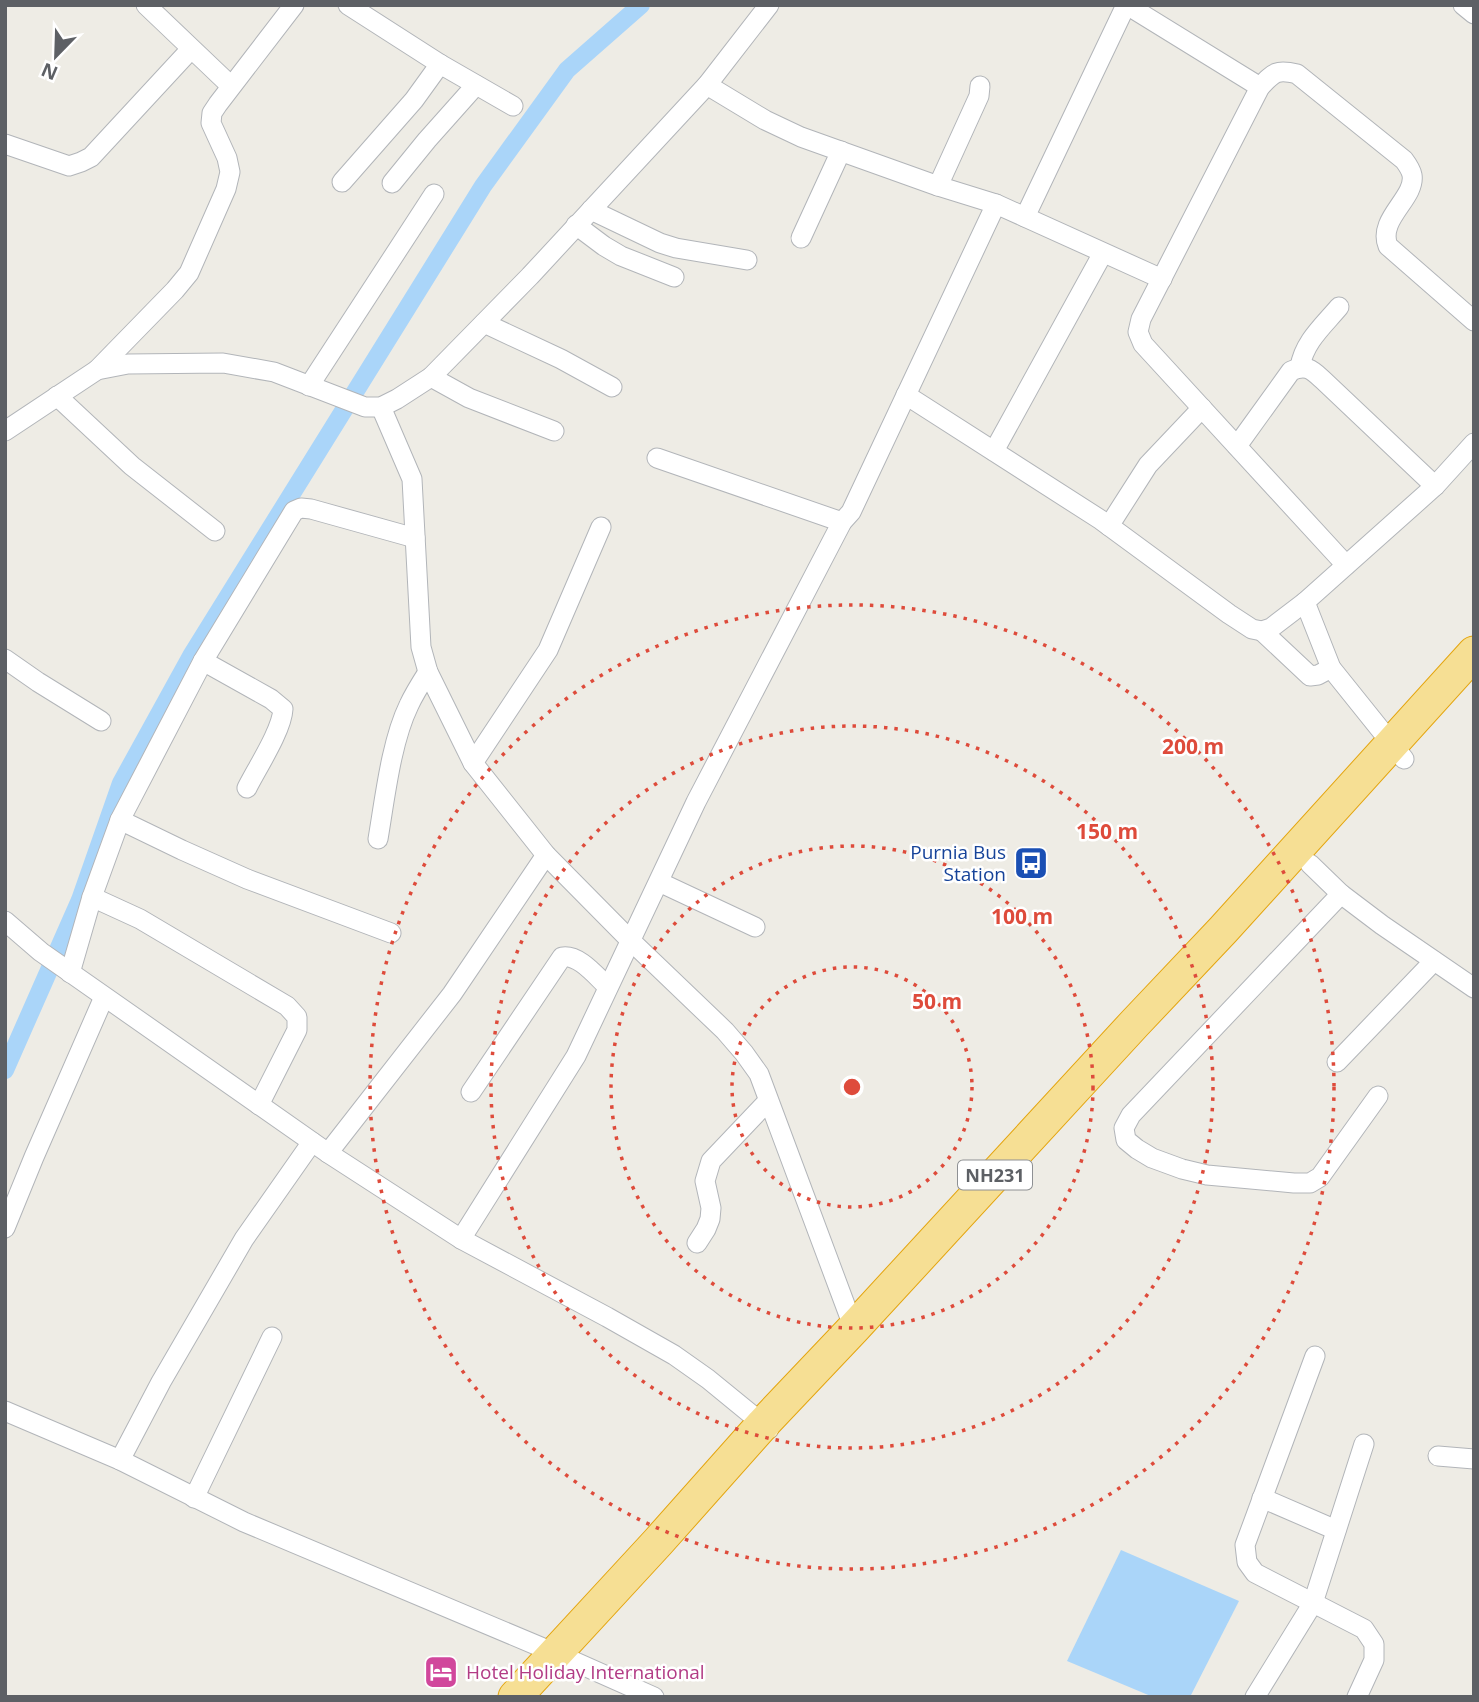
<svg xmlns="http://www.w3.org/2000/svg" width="1479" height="1702" viewBox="0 0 1479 1702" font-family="'Open Sans',sans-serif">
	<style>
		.water { fill: #aad5f9 }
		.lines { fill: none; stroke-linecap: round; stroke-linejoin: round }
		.canal { stroke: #aad5f9; stroke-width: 18 }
		.street-casing { stroke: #b2b5b9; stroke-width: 21 }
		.highway-casing { stroke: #e4a50f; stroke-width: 35 }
		.street { stroke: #fff; stroke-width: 19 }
		.highway { stroke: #f6df94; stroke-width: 33 }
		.ring { fill: none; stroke: #de4b3b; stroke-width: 3.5; stroke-dasharray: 3.5 7 }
		.labels { text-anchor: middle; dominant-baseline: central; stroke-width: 5; stroke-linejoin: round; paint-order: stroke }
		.shield { fill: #fff; stroke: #8e9093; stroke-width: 2 }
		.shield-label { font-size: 18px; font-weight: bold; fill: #5d6065 }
		.transit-label { font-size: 19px; fill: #164399; stroke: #fff; text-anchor: end }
		.hotel-label { font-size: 19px; fill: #b23c85; stroke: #fff; text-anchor: start }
		.centre { fill: #de4b3b; stroke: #fff; stroke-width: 3.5 }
		.ring-label { font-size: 21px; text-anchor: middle; font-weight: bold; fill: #de4b3b; stroke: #fff; stroke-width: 5; stroke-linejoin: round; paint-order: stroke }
	</style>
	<rect width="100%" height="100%" fill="#eeece5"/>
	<!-- water -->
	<polygon class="water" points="1121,1550 1239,1601 1190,1697 1153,1697 1067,1661"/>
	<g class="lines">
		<!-- canal -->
		<polyline class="canal" points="5,1070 80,900 121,783 191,656 483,186 567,70 641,5"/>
		<!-- street casing -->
		<g class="street-casing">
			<g id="street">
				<polyline points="146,5 231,86"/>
				<polyline points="348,5 440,64 513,106"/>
				<polyline points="1127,5 1260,87"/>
				<polyline points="1463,5 1474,14"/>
				<polyline points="707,85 765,120 801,137 938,186 996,204 1162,279"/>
				<polyline points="5,144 69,166 81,162 91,157 191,49"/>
				<polyline points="342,182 414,100 440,64"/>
				<polyline points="392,183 427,140 476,85"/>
				<polyline points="938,186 979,96 980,86"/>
				<polyline points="591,210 660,243 676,248 747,260"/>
				<polyline points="1025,217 1126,5"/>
				<polyline points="576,225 604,246 621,256 674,277"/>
				<polyline points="801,238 841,151"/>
				<polyline points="484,323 561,359 612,387"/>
				<path d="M1300,367C1304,342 1323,326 1339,307"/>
				<polyline points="97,370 175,290 189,273 226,189 230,172 227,158 211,123 212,113 218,104 294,5"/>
				<polyline points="431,377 469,398 554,431"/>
				<polyline points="309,386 434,194"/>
				<polyline points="906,395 1101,520 1229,614 1252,629 1262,631 1271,628 1305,602"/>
				<polyline points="57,396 132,466 215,531"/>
				<polyline points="381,407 412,479 421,647 428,672 473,763 546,855 630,940 725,1031 744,1053 759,1074 856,1334"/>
				<polyline points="5,431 97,370 128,364 223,363 274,372 365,407 381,407 397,399 431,377 530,276 707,85 769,5"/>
				<path d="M1237,446L1291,371C1307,364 1312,370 1323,380L1435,486"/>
				<polyline points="994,451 1103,253"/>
				<polyline points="657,458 842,522"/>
				<polyline points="1109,526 1148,465 1202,408"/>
				<path d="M1346,565L1143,344L1138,332L1141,319L1260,87C1274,72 1277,69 1297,74L1404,160C1407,164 1411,170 1412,175C1416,198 1377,219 1388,246L1474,321"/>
				<polyline points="1262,631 1310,676 1318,675 1331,668"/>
				<polyline points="5,659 38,682 101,721"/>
				<path d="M203,661L271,699L283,709C282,730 257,768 247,788"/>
				<polyline points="1404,759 1331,668 1305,602 1435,486 1474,443"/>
				<polyline points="473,763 548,650 601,527"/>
				<polyline points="120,820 182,850 247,879 391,933"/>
				<path d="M378,839C385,798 391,742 409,705C414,694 421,683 428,672"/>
				<polyline points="1310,864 1341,894 1382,925 1474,988"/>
				<polyline points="659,882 755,927"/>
				<polyline points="1341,894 1131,1115 1124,1128 1126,1140 1137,1149 1152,1158 1182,1169 1207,1175 1294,1183 1310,1183 1320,1177 1378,1096"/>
				<polyline points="92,897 140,919 287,1006 297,1017 297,1030 259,1105"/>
				<polyline points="5,921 41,952 328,1153 461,1239 607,1317 674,1355 708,1379 769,1429"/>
				<polyline points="70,973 92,897 120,820 203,661 294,511 301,508 311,509 415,538"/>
				<polyline points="1337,1062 1434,961"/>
				<path d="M471,1092L562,957C579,954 596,976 608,987"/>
				<polyline points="328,1153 452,994 546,855"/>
				<polyline points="5,1228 34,1157 104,997"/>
				<polyline points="461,1239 576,1056 696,802 842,522 851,512 996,204"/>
				<polyline points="697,1243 706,1229 710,1219 711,1208 705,1181 711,1161 768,1101"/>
				<polyline points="1315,1356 1245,1545 1247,1562 1255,1573 1364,1629 1374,1644 1374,1660 1357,1697"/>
				<polyline points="5,1411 120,1460 244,1522 555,1653 654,1697"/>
				<polyline points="1438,1456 1474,1459"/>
				<polyline points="120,1460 161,1382 244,1239 312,1142"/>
				<polyline points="194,1498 272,1337"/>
				<polyline points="1262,1498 1336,1530"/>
				<polyline points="1255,1697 1313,1603 1364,1444"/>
			</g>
		</g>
		<!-- highway casing -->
		<g class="highway-casing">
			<polyline id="highway" points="515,1697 658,1542 763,1424 854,1328 1135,1023 1223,930 1474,653"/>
		</g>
		<!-- street -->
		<use href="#street" class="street"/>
		<!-- highway -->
		<use href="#highway" class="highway"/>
	</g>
	<!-- distance rings -->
	<g class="ring">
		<circle cx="852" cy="1087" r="120"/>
		<circle cx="852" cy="1087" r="241"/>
		<circle cx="852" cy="1087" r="361"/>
		<circle cx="852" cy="1087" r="482"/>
	</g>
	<!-- icons -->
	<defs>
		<g id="bus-square" transform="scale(1.75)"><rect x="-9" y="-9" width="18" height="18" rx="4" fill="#1a4fb4" stroke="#fff"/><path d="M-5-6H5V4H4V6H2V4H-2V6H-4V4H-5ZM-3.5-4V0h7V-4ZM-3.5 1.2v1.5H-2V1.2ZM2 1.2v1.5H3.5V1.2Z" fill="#fff"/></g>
		<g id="hotel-square" transform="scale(1.75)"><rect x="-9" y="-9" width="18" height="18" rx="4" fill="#d1479c" stroke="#fff"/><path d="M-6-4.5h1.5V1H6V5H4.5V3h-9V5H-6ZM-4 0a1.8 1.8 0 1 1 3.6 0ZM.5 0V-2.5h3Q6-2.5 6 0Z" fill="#fff"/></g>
	</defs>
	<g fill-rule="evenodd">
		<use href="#bus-square" x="1031" y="863"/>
		<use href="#hotel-square" x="441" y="1672"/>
	</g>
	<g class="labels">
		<!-- shield labels -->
		<rect class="shield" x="958" y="1160.5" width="74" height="29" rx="5"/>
		<g class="shield-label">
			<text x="995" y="1175">NH231</text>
		</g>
		<!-- transit labels -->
		<g class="transit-label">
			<text x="1006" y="852">Purnia Bus<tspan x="1006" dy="22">Station</tspan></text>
		</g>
		<!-- hotel labels -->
		<g class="hotel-label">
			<text x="466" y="1672">Hotel Holiday International</text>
		</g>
	</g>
	<circle cx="852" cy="1087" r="10" class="centre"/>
	<g class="ring-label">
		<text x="1193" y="754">200 m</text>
		<text x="1107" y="839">150 m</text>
		<text x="1022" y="924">100 m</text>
		<text x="937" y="1009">50 m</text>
	</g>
	<!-- border -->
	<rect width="1479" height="1702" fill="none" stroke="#5d6065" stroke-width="14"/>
	<!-- north arrow -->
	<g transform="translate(56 56) rotate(203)" stroke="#ffffff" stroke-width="5" paint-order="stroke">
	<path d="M0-5L12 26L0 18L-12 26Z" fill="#5d6065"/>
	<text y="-10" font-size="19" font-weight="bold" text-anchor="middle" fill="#5d6065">N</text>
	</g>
</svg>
